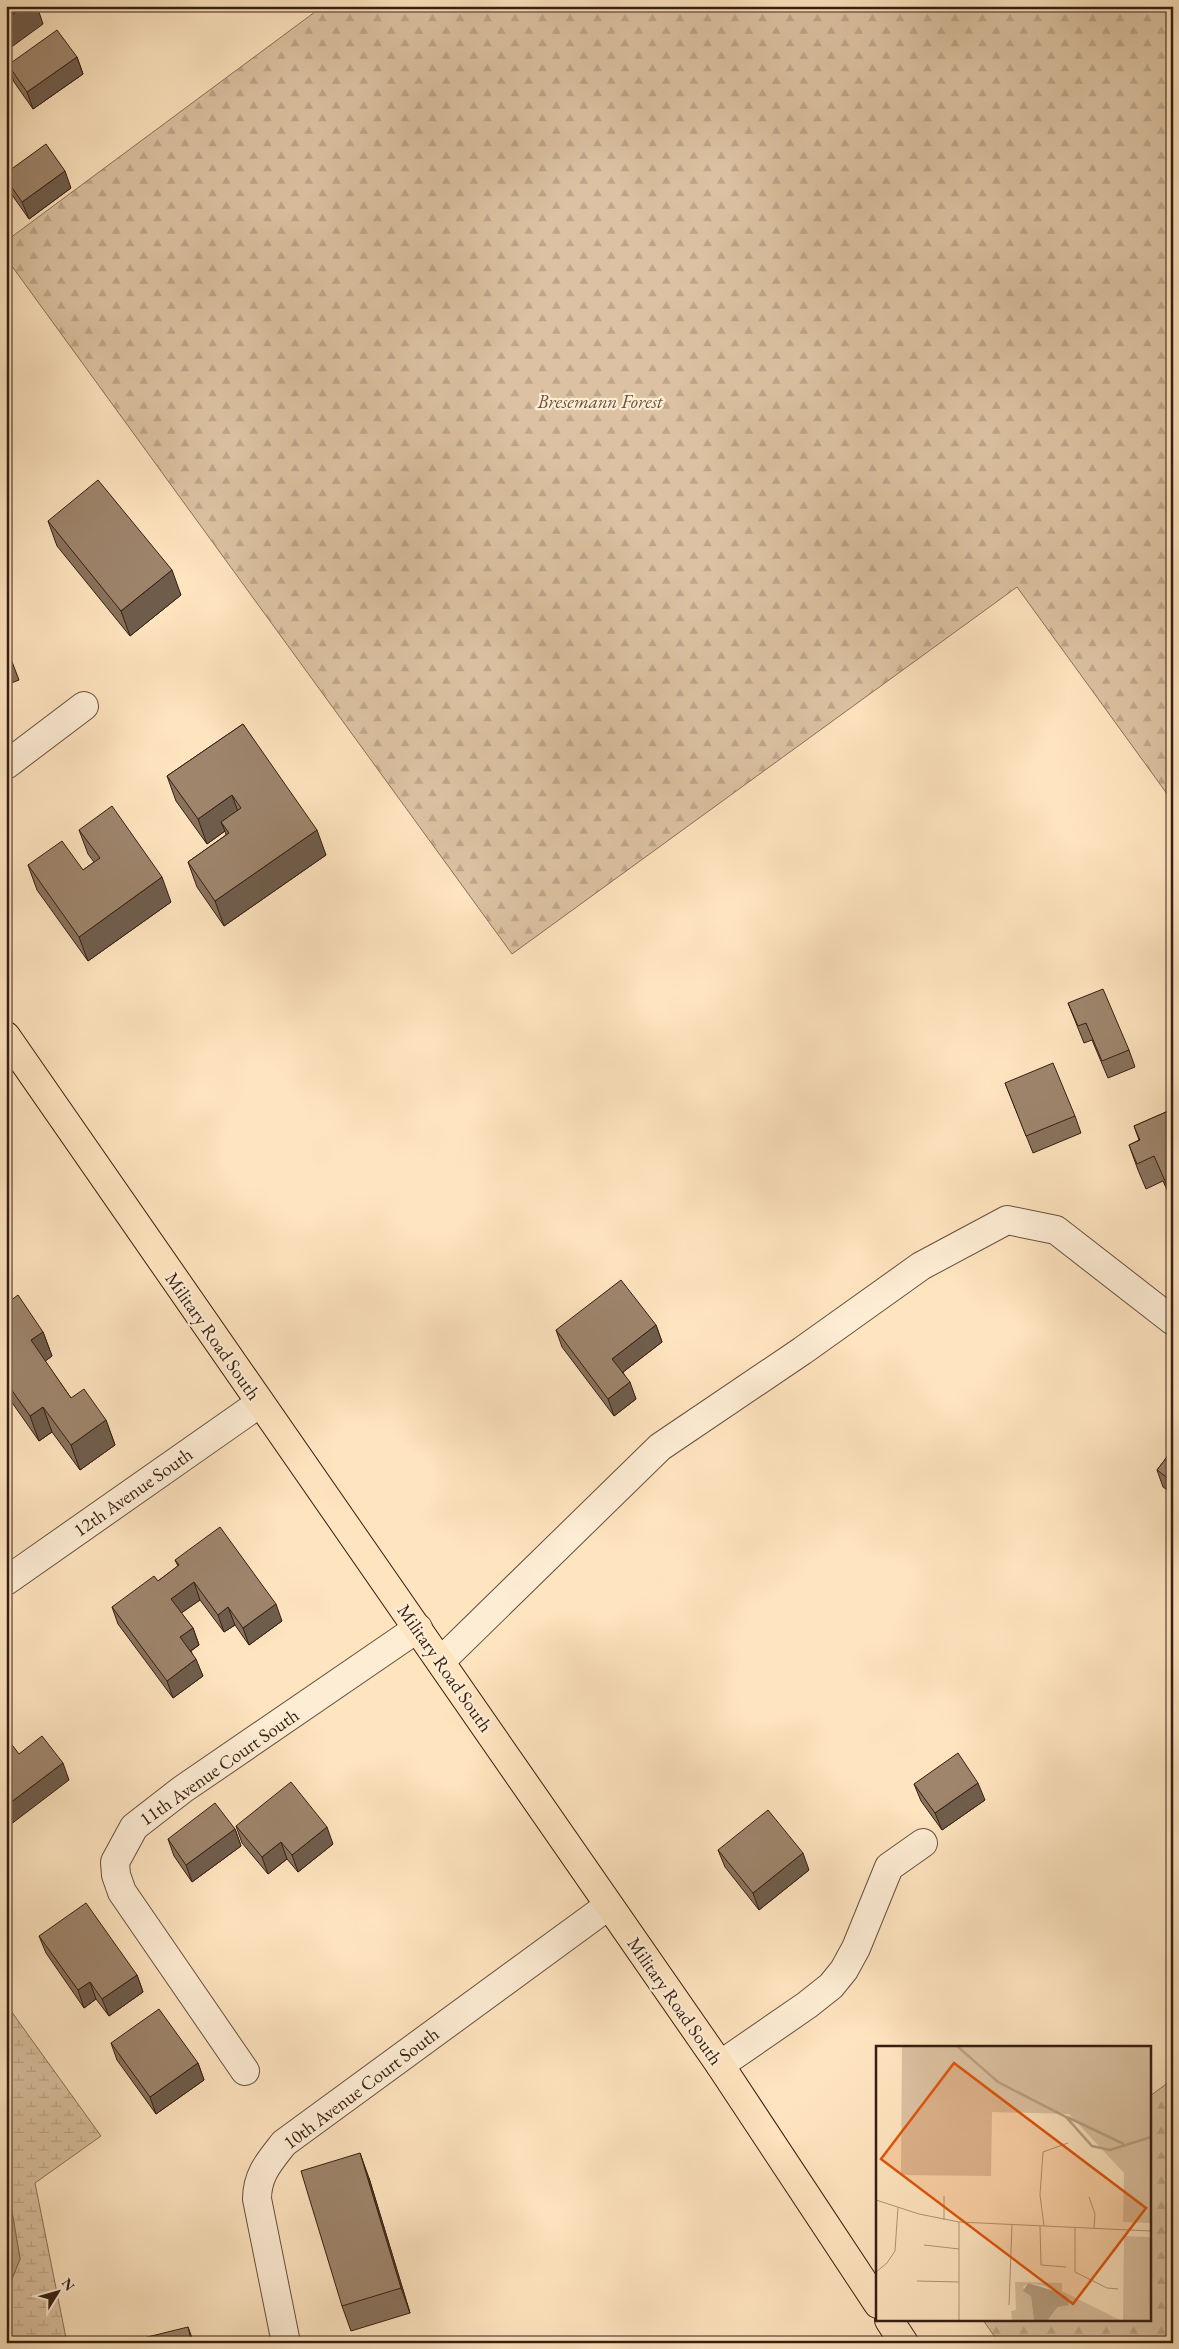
<svg xmlns="http://www.w3.org/2000/svg" width="1179" height="2349" viewBox="0 0 1179 2349" font-family="'EB Garamond',serif">
	<style>
		.forest { fill: url(#forest-firs); stroke: #89705a }
		.wetland { fill: url(#wetland-marsh); stroke: #89705a }
		.water { fill: url(#water-ripples); stroke: #856d56 }
		.lines { fill: none; stroke-linecap: round; stroke-linejoin: round }
		.minor-casing { stroke: #68503d; stroke-width: 30 }
		.major-casing { stroke: #361e12; stroke-width: 30 }
		.minor { stroke: #feedd5; stroke-width: 28 }
		.major { stroke: #fee4bf; stroke-width: 28 }
		.wall { fill: #88725d; stroke: #361e12 }
		.shaded-wall { fill: #6f5d4c; stroke: #361e12 }
		.building { fill: #9e856c; stroke: #361e12 }
		.labels { text-anchor: middle; dominant-baseline: central; stroke-width: 4.5; stroke-linejoin: round; paint-order: stroke }
		.park-label { font-size: 19px; font-style: italic; fill: #684f3d; stroke: #feedd5 }
		.street-label { font-size: 19px; fill: #361e12; stroke: #feedd5 }
		.inset-river { fill: none; stroke: #baa184; stroke-width: 2.5 }
		.inset-road { fill: none; stroke: #ae957a; stroke-width: 1 }
		.view { fill: #df560c; fill-opacity: 0.15; stroke: #df560c; stroke-width: 2.5 }
		.inset-edge { fill: none; stroke: #361e12; stroke-width: 2.5 }
	</style>
	<defs>
		<pattern id="forest-firs" width="22" height="20" patternUnits="userSpaceOnUse" patternTransform="scale(1.25)"><rect width="22" height="20" fill="#dcc2a2"/><path d="M5 1l3.5 6h-7zM16 11l3.5 6h-7z" fill="#bda68a"/></pattern>
		<pattern id="wetland-marsh" width="20" height="14" patternUnits="userSpaceOnUse" patternTransform="scale(1.25)"><rect width="20" height="14" fill="#dcc2a2"/><path d="M1 5h8M5 5V1M11 12h8M15 12V8" fill="none" stroke="#bda68a"/></pattern>
		<pattern id="water-ripples" width="26" height="14" patternUnits="userSpaceOnUse" patternTransform="scale(1.25)"><rect width="26" height="14" fill="#baa184"/><path d="M2 4q2-2 4 0t4 0M15 11q2-2 4 0t4 0" fill="none" stroke="#98836b"/></pattern>
	</defs>
	<rect width="100%" height="100%" fill="#fee4bf"/>
	<filter id="stains"><feTurbulence type="fractalNoise" baseFrequency=".004" numOctaves="4"/><feColorMatrix values="0 0 0 0 .2 0 0 0 0 .09 0 0 0 0 .02 0 0 0 .5 -.17"/></filter>
	<radialGradient id="worn" r=".72"><stop offset=".6" stop-color="#630" stop-opacity="0"/><stop offset="1" stop-color="#630" stop-opacity=".3"/></radialGradient>
	<!-- forest -->
	<g class="forest">
		<polygon points="323,6 1173,6 1173,802 1017,587 512,954 6,258 6,241"/>
		<polygon points="1173,2079 1173,2343 999,2343 983,2320 1150,2320 1150,2096"/>
	</g>
	<!-- wetland -->
	<polygon class="wetland" points="6,2004 101,2136 35,2183 67,2343 6,2343 6,2294 20,2259 6,2176"/>
	<!-- water -->
	<polygon class="water" points="6,2176 20,2259 6,2294"/>
	<g class="lines">
		<!-- minor casing -->
		<g class="minor-casing">
			<g id="minor">
				<polyline points="6,765 84,706"/>
				<polyline points="6,1581 260,1403"/>
				<polyline points="441,1661 660,1447 802,1351 921,1266 1007,1220 1056,1230 1173,1321"/>
				<polyline points="720,2065 807,2005 831,1986 844,1970 856,1948 889,1867 923,1843"/>
				<polyline points="245,2071 122,1892 116,1875 115,1862 134,1827 183,1789 418,1628"/>
				<path d="M286,2343L257,2199C257,2175 269,2162 284,2143L608,1906"/>
			</g>
		</g>
		<!-- major casing -->
		<g class="major-casing">
			<g id="major">
				<polyline points="6,1036 720,2065 878,2304"/>
				<polyline points="889,2320 904,2343"/>
			</g>
		</g>
		<!-- minor -->
		<use href="#minor" class="minor"/>
		<!-- major -->
		<use href="#major" class="major"/>
	</g>
	<!-- wall -->
	<g class="wall">
		<polygon points="77,57 83,74 33,109 14,82 8,65"/>
		<polygon points="6,173 71,188 29,219 10,192 6,183"/>
		<polygon points="48,521 181,595 130,636 57,546"/>
		<polygon points="6,646 19,680 6,685"/>
		<polygon points="243,724 326,855 224,926 197,887 188,862 226,835 225,831 207,844 176,801 167,776"/>
		<polygon points="79,830 171,902 88,961 37,890 28,865 83,870 94,862 88,854"/>
		<polygon points="1068,1003 1129,1050 1135,1067 1108,1078 1092,1040 1084,1043"/>
		<polygon points="1005,1083 1075,1116 1081,1133 1033,1153"/>
		<polygon points="1173,1109 1173,1203 1163,1181 1146,1189 1138,1170 1129,1145 1139,1140 1134,1126"/>
		<polygon points="6,1304 43,1332 52,1356 45,1361 71,1398 106,1420 115,1445 80,1470 52,1432 39,1441 6,1394"/>
		<polygon points="656,1325 662,1342 623,1372 636,1399 614,1416 562,1347 556,1330"/>
		<polygon points="1173,1449 1173,1494 1163,1487 1157,1470"/>
		<polygon points="175,1560 282,1621 249,1645 235,1625 224,1632 200,1600 181,1613 193,1628 199,1645 191,1651 203,1676 173,1698 118,1624 112,1607 158,1581 178,1566"/>
		<polygon points="914,1784 985,1800 942,1830 921,1801"/>
		<polygon points="236,1826 333,1844 298,1872 287,1859 268,1874 242,1843"/>
		<polygon points="235,1829 241,1846 192,1882 174,1856 168,1839"/>
		<polygon points="718,1850 809,1870 759,1910 725,1867"/>
		<polygon points="39,1936 137,1975 143,1992 109,2016 96,1999 84,2008 46,1953"/>
		<polygon points="111,2043 198,2063 204,2080 156,2114 117,2060"/>
		<polygon points="369,2178 410,2313 351,2331 342,2306"/>
	</g>
	<!-- shaded-wall -->
	<g class="shaded-wall">
		<polygon points="24,6 37,6 43,24 6,51 6,19"/>
		<polygon points="77,57 83,74 33,109 27,92"/>
		<polygon points="65,171 71,188 29,219 22,202"/>
		<polygon points="172,570 181,595 130,636 121,611"/>
		<polygon points="232,795 241,820 221,822 225,831 207,844 198,819"/>
		<polygon points="317,830 326,855 224,926 215,901"/>
		<polygon points="162,877 171,902 88,961 79,937"/>
		<polygon points="656,1325 662,1342 618,1376 612,1359"/>
		<polygon points="43,1332 52,1356 40,1365 31,1340"/>
		<polygon points="630,1382 636,1399 614,1416 608,1399"/>
		<polygon points="43,1407 52,1432 39,1441 30,1416"/>
		<polygon points="106,1420 115,1445 80,1470 71,1445"/>
		<polygon points="194,1582 200,1600 177,1616 171,1599"/>
		<polygon points="276,1604 282,1621 249,1645 243,1628"/>
		<polygon points="228,1607 235,1625 224,1632 218,1615"/>
		<polygon points="193,1628 199,1645 186,1654 180,1637"/>
		<polygon points="196,1659 203,1676 173,1698 167,1681"/>
		<polygon points="63,1763 69,1780 6,1828 6,1806"/>
		<polygon points="978,1783 985,1800 942,1830 935,1813"/>
		<polygon points="327,1827 333,1844 298,1872 292,1855"/>
		<polygon points="235,1829 241,1846 192,1882 186,1865"/>
		<polygon points="281,1842 287,1859 268,1874 262,1857"/>
		<polygon points="803,1853 809,1870 759,1910 753,1893"/>
		<polygon points="137,1975 143,1992 109,2016 102,1999"/>
		<polygon points="90,1982 96,1999 84,2008 78,1990"/>
		<polygon points="198,2063 204,2080 156,2114 150,2097"/>
		<polygon points="360,2153 369,2178 410,2313 401,2288"/>
		<polygon points="188,2327 194,2343 192,2343"/>
	</g>
	<!-- building -->
	<g class="building">
		<polygon points="6,6 24,6 6,19"/>
		<polygon points="57,30 77,57 27,92 8,65"/>
		<polygon points="46,144 65,171 22,202 6,179 6,173"/>
		<polygon points="98,480 172,570 121,611 48,521"/>
		<polygon points="6,646 10,655 6,657"/>
		<polygon points="243,724 317,830 215,901 188,862 229,833 221,822 241,808 232,795 198,819 167,776"/>
		<polygon points="112,806 162,877 79,937 28,865 62,841 83,870 100,858 79,830"/>
		<polygon points="1103,989 1129,1050 1102,1061 1086,1023 1078,1026 1068,1003"/>
		<polygon points="1053,1063 1075,1116 1026,1136 1005,1083"/>
		<polygon points="1173,1109 1173,1199 1154,1156 1137,1164 1129,1145 1140,1140 1134,1126"/>
		<polygon points="621,1280 656,1325 612,1359 630,1382 608,1399 556,1330"/>
		<polygon points="18,1295 43,1332 31,1340 71,1398 84,1389 106,1420 71,1445 43,1407 30,1416 6,1382 6,1304"/>
		<polygon points="1173,1449 1173,1482 1157,1470"/>
		<polygon points="220,1527 276,1604 243,1628 228,1607 218,1615 194,1582 171,1599 193,1628 180,1637 196,1659 167,1681 112,1607 154,1576 158,1581 179,1565 175,1560"/>
		<polygon points="42,1736 63,1763 6,1806 6,1737 19,1754"/>
		<polygon points="958,1753 978,1783 935,1813 914,1784"/>
		<polygon points="291,1782 327,1827 292,1855 281,1842 262,1857 236,1826"/>
		<polygon points="215,1803 235,1829 186,1865 168,1839"/>
		<polygon points="768,1810 803,1853 753,1893 718,1850"/>
		<polygon points="86,1903 137,1975 102,1999 90,1982 78,1990 39,1936"/>
		<polygon points="159,2009 198,2063 150,2097 111,2043"/>
		<polygon points="360,2153 401,2288 342,2306 301,2171"/>
		<polygon points="188,2327 192,2343 127,2343 127,2342"/>
	</g>
	<g class="labels">
		<!-- park labels -->
		<g class="park-label">
			<text x="600" y="401">Bresemann Forest</text>
		</g>
		<!-- street labels -->
		<g class="street-label">
			<text transform="translate(213 1336) rotate(55)">Military Road South</text>
			<text transform="translate(133 1492) rotate(-35)">12th Avenue South</text>
			<text transform="translate(445 1668) rotate(55)">Military Road South</text>
			<text transform="translate(219 1767) rotate(-35)">11th Avenue Court South</text>
			<text transform="translate(675 2001) rotate(55)">Military Road South</text>
			<text transform="translate(361 2088) rotate(-37)">10th Avenue Court South</text>
		</g>
	</g>
	<!-- overview -->
	<g transform="translate(876 2046)">
		<rect width="275" height="275" fill="#fee4bf"/>
		<path d="M26,0H275V177L247,176L248,127L193,68L116,66L115,130L25,129Z" fill="#dcc2a2"/>
		<path d="M139,236L186,237V245L246,275H171L191,251L168,240L152,237L147,241L155,250L158,275H136L135,265L140,264Z" fill="#dcc2a2"/>
		<path d="M248,190L275,191V275H247Z" fill="#dcc2a2"/>
		<path d="M152,237L182,246L191,251L193,259L182,261L171,275H158L155,250L147,245Z" fill="#baa184"/>
		<path class="inset-river" d="M81,0L122,36L190,71L216,100L234,104L275,91M191,71L248,98"/>
		<path class="inset-road" d="M68,150V174M213,151L219,168L218,182M0,154L43,168L83,176L275,185M83,176V275M164,180L165,219L190,221M168,180L164,149L167,106L192,97M199,181V226L231,242L242,243M48,199L83,203M0,226L11,217L19,205L22,161M41,235L83,236M133,259L136,179"/>
		<path class="view" d="M78,17L270,162L197,258L5,113Z"/>
		<rect width="275" height="275" class="inset-edge"/>
	</g>
	<!-- margin -->
	<rect width="1179" height="2349" fill="none" stroke="#fee4bf" stroke-width="25"/>
	<rect x="8" y="8" width="1164" height="2334" fill="none" stroke="#361e12" stroke-width="2.5"/>
	<rect x="12" y="12" width="1154" height="2324" fill="none" stroke="#361e12"/>
	<!-- north arrow -->
	<g transform="translate(58 2292) rotate(53)" stroke="#feedd5" stroke-width="4" paint-order="stroke">
	<path d="M0-4L9 19L0 12L-9 19Z" fill="#361e12"/>
	<text y="-8" font-size="14" font-weight="bold" text-anchor="middle" fill="#361e12">N</text>
	</g>
	<rect width="100%" height="100%" filter="url(#stains)"/>
	<rect width="100%" height="100%" fill="url(#worn)"/>
</svg>
